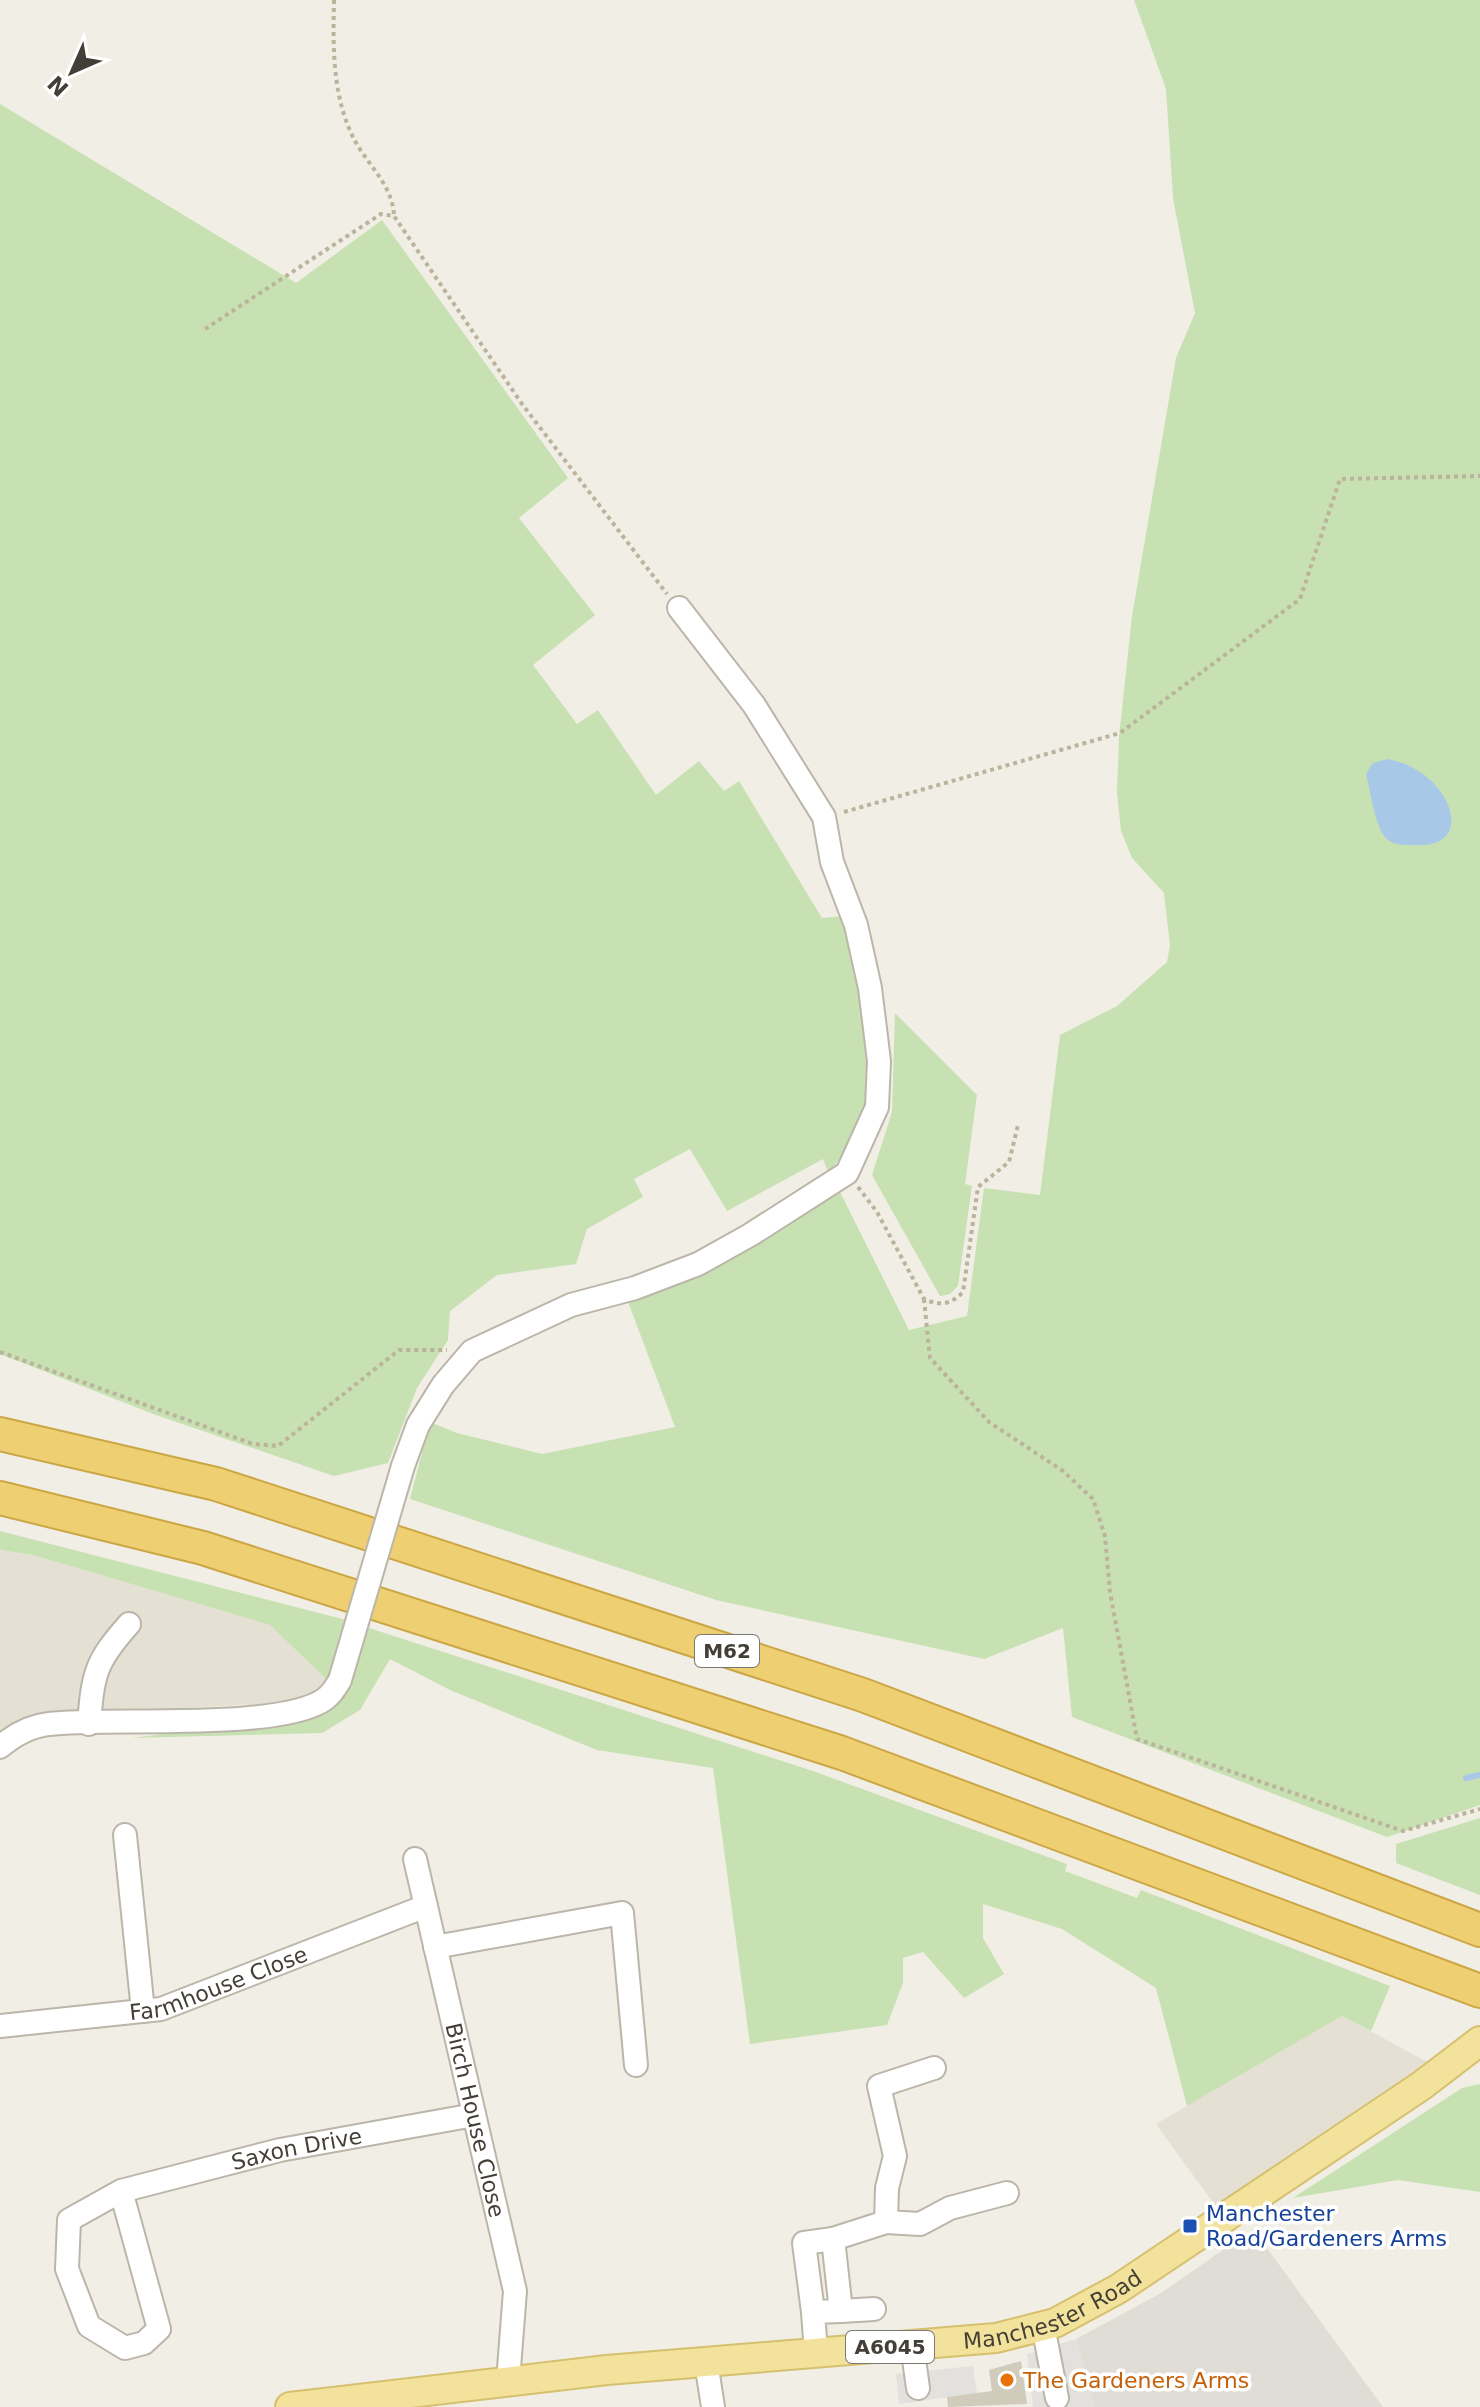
<svg xmlns="http://www.w3.org/2000/svg" width="1480" height="2407" viewBox="0 0 1480 2407" font-family="'DejaVu Sans',sans-serif">
	<style>
		.residential { fill: #e4e1d4 }
		.industrial { fill: #e0ddd7 }
		.green { fill: #c8e1b2 }
		.parking { fill: #e2e1dd }
		.water { fill: #a8c8e8 }
		.lines { fill: none; stroke-linecap: round; stroke-linejoin: round }
		.stream { stroke: #a8c8e8; stroke-width: 6 }
		.building { fill: #d1cbbc }
		.minor-casing { stroke: #bbb6a9; stroke-width: 26 }
		.major-casing { stroke: #d6c06e; stroke-width: 32 }
		.highway-casing { stroke: #cca644; stroke-width: 36 }
		.path { stroke: #bbb39c; stroke-width: 4; stroke-dasharray: 4 4; stroke-linecap: butt }
		.minor { stroke: #fff; stroke-width: 22 }
		.major { stroke: #f3e29c; stroke-width: 28 }
		.highway { stroke: #eed073; stroke-width: 32 }
		.minor-bridge-casing { stroke: #bbb6a9; stroke-width: 26; stroke-linecap: butt }
		.minor-bridge { stroke: #fff; stroke-width: 22 }
		.transit-dot { fill: #1a4fb4; stroke: #fff; stroke-width: 3 }
		.food-dot { fill: #e8710a; stroke: #fff; stroke-width: 3 }
		.labels { text-anchor: middle; dominant-baseline: central; stroke-width: 7; stroke-linejoin: round; paint-order: stroke }
		.shield { fill: #fff; stroke: #7b7972; stroke-width: 2 }
		.shield-label { font-size: 20px; font-weight: bold; fill: #433f36 }
		.street-label { font-size: 22px; fill: #433f36; stroke: #fff }
		.transit-label { font-size: 22px; fill: #164399; stroke: #fff; text-anchor: start }
		.food-label { font-size: 22px; fill: #c56008; stroke: #fff; text-anchor: start }
	</style>
	<rect width="100%" height="100%" fill="#f1eee6"/>
	<!-- residential -->
	<g class="residential">
		<polygon points="0,1550 33,1555 270,1625 328,1681 309,1698 292,1702 27,1717 0,1736"/>
		<polygon points="1342,2016 1435,2066 1398,2084 1326,2132 1219,2211 1156,2124"/>
	</g>
	<!-- industrial -->
	<polygon class="industrial" points="1253,2229 1383,2407 1095,2407 1076,2339 1161,2293"/>
	<!-- green -->
	<g class="green">
		<polygon points="1134,0 1480,0 1480,1805 1387,1837 1072,1717 1063,1628 984,1659 716,1600 410,1499 430,1422 457,1433 542,1454 675,1427 627,1299 839,1190 909,1330 967,1316 984,1188 1040,1195 1060,1035 1117,1006 1167,962 1170,945 1164,893 1132,858 1121,831 1117,792 1119,737 1132,616 1176,358 1195,313 1173,198 1166,89"/>
		<path d="M0,104L296,283L382,220L568,478L519,518L595,615L533,665L577,724L598,710L656,795L699,761L724,791L739,781L822,918L843,916C853,972 872,1034 868,1092C866,1120 844,1152 829,1174L823,1159L727,1211L690,1149L634,1179L643,1197L587,1229L576,1264L497,1275L450,1311L448,1340L417,1388L388,1463L334,1476L156,1415L0,1354Z"/>
		<polygon points="895,1013 977,1095 965,1184 972,1186 958,1286 950,1294 940,1296 872,1175 892,1112"/>
		<polygon points="0,1531 350,1621 334,1678 328,1681 270,1625 33,1555 0,1550"/>
		<polygon points="366,1627 813,1771 1067,1864 1065,1871 1137,1898 1141,1890 1390,1986 1371,2031 1342,2016 1187,2106 1156,1988 1062,1929 983,1904 983,1938 1004,1974 964,1998 923,1952 903,1958 903,1983 887,2025 750,2044 713,1768 597,1750 450,1690 390,1659 360,1710 322,1733 131,1738 308,1717"/>
		<polygon points="1480,1818 1480,1895 1396,1863 1396,1844"/>
		<polygon points="1480,2084 1480,2192 1398,2180 1293,2198 1462,2088"/>
	</g>
	<!-- parking -->
	<g class="parking">
		<polygon points="1076,2339 1095,2407 1033,2407 1027,2354"/>
		<polygon points="973,2366 977,2393 899,2404 896,2374"/>
	</g>
	<!-- water -->
	<path class="water" d="M1387,759C1450,769 1480,849 1415,845C1404,845 1394,846 1386,838C1374,825 1371,791 1366,774L1373,763Z"/>
	<g class="lines">
		<!-- stream -->
		<polyline class="stream" points="1466,1778 1480,1775"/>
	</g>
	<!-- building -->
	<polygon class="building" points="1021,2361 1027,2404 948,2407 947,2397 992,2391 989,2370"/>
	<g class="lines">
		<!-- minor casing -->
		<g class="minor-casing">
			<g id="minor">
				<polyline points="403,1466 418,1425 443,1385 472,1351 571,1305 635,1288 698,1264 750,1235 847,1173 877,1107 879,1061 870,988 856,925 832,862 824,817 754,705 679,608"/>
				<path d="M89,1724C93,1674 95,1662 129,1624"/>
				<path d="M0,1747C14,1735 30,1726 49,1724C109,1717 281,1731 325,1699C332,1694 336,1687 340,1680"/>
				<polyline points="125,1835 143,2011"/>
				<path id="s1" d="M415,1859L515,2291L508,2381"/>
				<polyline points="435,1947 622,1913 636,2065"/>
				<path id="s2" d="M0,2026L161,2009L426,1906"/>
				<path id="s3" d="M121,2191L159,2329L144,2343L125,2348L89,2326L67,2269L69,2220L121,2191L280,2150L474,2115"/>
				<polyline points="886,2222 920,2224 950,2208 1007,2193"/>
				<polyline points="841,2311 874,2309"/>
				<polyline points="813,2312 804,2243 833,2239"/>
				<polyline points="1043,2326 1057,2398"/>
				<polyline points="912,2345 918,2388"/>
				<polyline points="816,2353 813,2312 841,2311 833,2239 886,2222 887,2188 895,2156 879,2086 934,2068"/>
				<polyline points="706,2362 713,2407"/>
			</g>
		</g>
		<!-- major casing -->
		<g class="major-casing">
			<g id="major">
				<path id="s4" d="M290,2407L607,2370L996,2338L1055,2323L1118,2289L1421,2086L1480,2041"/>
			</g>
		</g>
		<!-- highway casing -->
		<g class="highway-casing">
			<g id="highway">
				<polyline points="0,1434 216,1484 863,1695 1480,1930"/>
				<polyline points="0,1498 203,1548 842,1753 1480,1991"/>
			</g>
		</g>
		<!-- path -->
		<g class="path">
			<path d="M334,0C333,46 332,92 352,135C365,163 393,184 394,216"/>
			<polyline points="205,329 381,214 394,216 522,404 667,594"/>
			<polyline points="844,812 1120,733 1300,599 1340,479 1480,476"/>
			<path d="M858,1187L877,1212L924,1299C940,1306 950,1305 963,1292L978,1187L1009,1162L1018,1125"/>
			<polyline points="924,1299 930,1358 989,1422 1063,1471 1093,1499 1105,1536 1110,1592 1137,1739 1403,1831 1480,1809"/>
			<polyline points="0,1352 253,1444 278,1446 399,1350 447,1350"/>
		</g>
		<!-- minor -->
		<use href="#minor" class="minor"/>
		<!-- major -->
		<use href="#major" class="major"/>
		<!-- highway -->
		<use href="#highway" class="highway"/>
		<!-- minor-bridge casing -->
		<g class="minor-bridge-casing">
			<polyline id="minor-bridge" points="340,1680 403,1466"/>
		</g>
		<!-- minor-bridge -->
		<use href="#minor-bridge" class="minor-bridge"/>
	</g>
	<!-- markers -->
	<rect class="transit-dot" x="1182" y="2218" width="16" height="16" rx="4"/>
	<circle class="food-dot" cx="1007" cy="2380" r="8"/>
	<g class="labels">
		<!-- shield labels -->
		<g class="shield">
			<rect x="695" y="1635" width="64" height="32" rx="6"/>
			<rect x="846" y="2331" width="88" height="32" rx="6"/>
		</g>
		<g class="shield-label">
			<text x="727" y="1651">M62</text>
			<text x="890" y="2347">A6045</text>
		</g>
		<!-- street labels -->
		<g class="street-label">
			<text stroke="none"><textPath href="#s2" startOffset="224">Farmhouse Close</textPath></text>
			<text stroke="none"><textPath href="#s1" startOffset="268">Birch House Close</textPath></text>
			<text stroke="none"><textPath href="#s3" startOffset="576">Saxon Drive</textPath></text>
			<text stroke="none"><textPath href="#s4" startOffset="772">Manchester Road</textPath></text>
		</g>
		<!-- transit labels -->
		<g class="transit-label">
			<text x="1206" y="2213">Manchester<tspan x="1206" dy="25">Road/Gardeners Arms</tspan></text>
		</g>
		<!-- food labels -->
		<g class="food-label">
			<text x="1023" y="2380">The Gardeners Arms</text>
		</g>
	</g>
	<!-- north arrow -->
	<g transform="translate(72 72) rotate(225)" stroke="#ffffff" stroke-width="6" paint-order="stroke">
	<path d="M0-6L14 30L0 20L-14 30Z" fill="#433f36"/>
	<text y="-12" font-size="22" font-weight="bold" text-anchor="middle" fill="#433f36">N</text>
	</g>
</svg>
